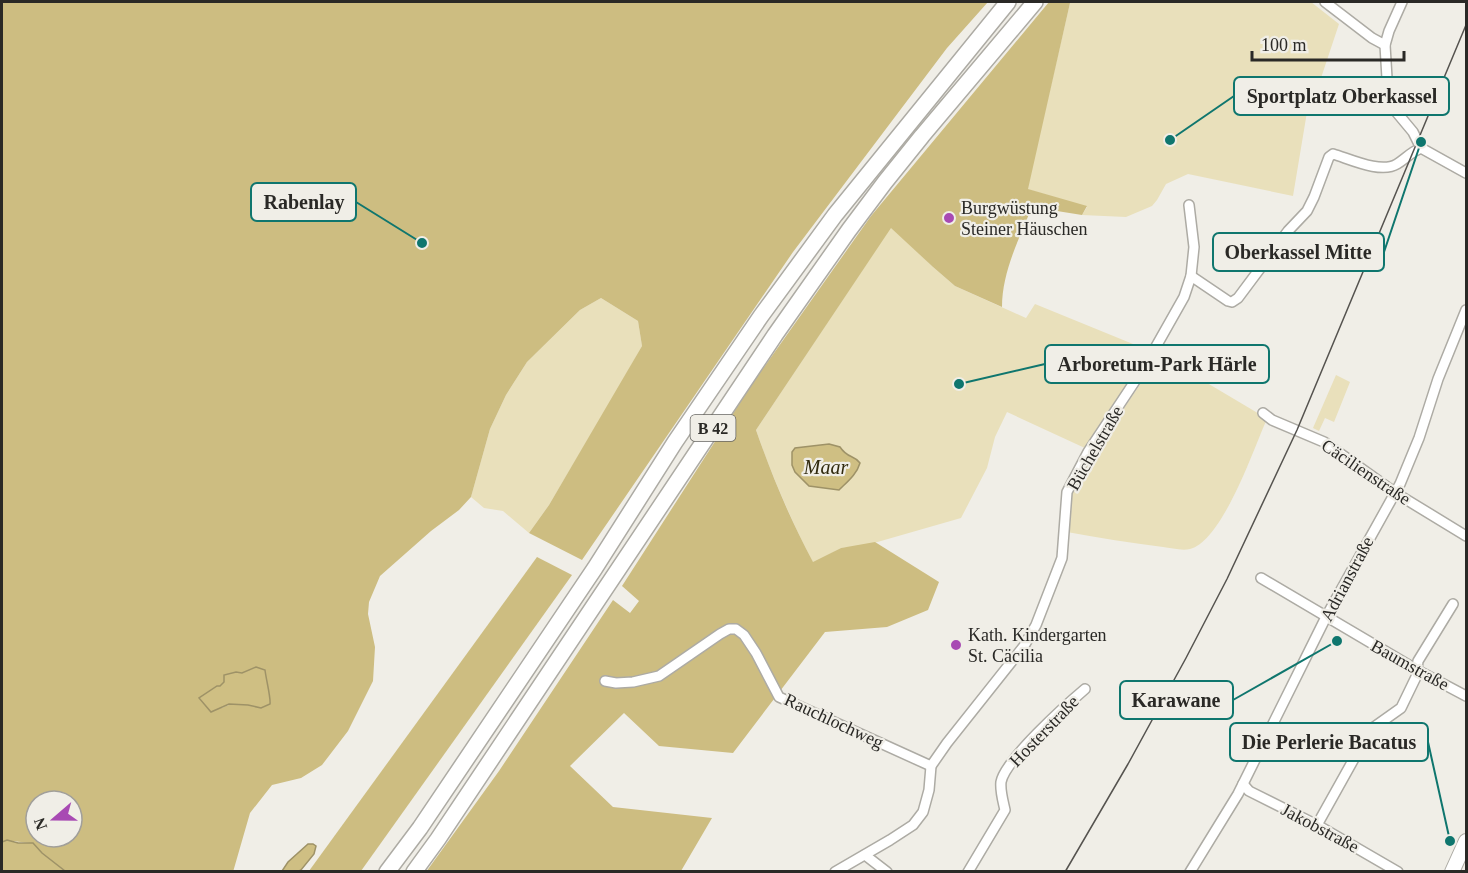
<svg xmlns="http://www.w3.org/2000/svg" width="1468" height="873" viewBox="0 0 1468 873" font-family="Georgia,serif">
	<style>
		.green { fill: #e9e0bb }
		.forest { fill: #cdbd81; fill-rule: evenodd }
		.water { fill: #cfbf83; stroke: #9e9267; stroke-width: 1.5 }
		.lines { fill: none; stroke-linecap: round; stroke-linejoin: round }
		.minor-casing { stroke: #adaba4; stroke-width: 12 }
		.secondary-casing { stroke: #adaba4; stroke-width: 16 }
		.trunk-casing { stroke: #adaba4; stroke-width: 18 }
		.minor { stroke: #fff; stroke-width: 9 }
		.secondary { stroke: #fff; stroke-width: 14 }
		.trunk { stroke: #fff; stroke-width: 15 }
		.tram { stroke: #55534f; stroke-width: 1.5 }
		.poi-dot { fill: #a84ab3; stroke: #f0eee7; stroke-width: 2 }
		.labels { text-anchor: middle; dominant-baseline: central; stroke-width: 4.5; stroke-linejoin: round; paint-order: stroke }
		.shield { fill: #f0eee7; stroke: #656460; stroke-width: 1.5 }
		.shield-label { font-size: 16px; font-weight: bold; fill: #2a2926 }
		.poi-label { font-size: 18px; fill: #2a2926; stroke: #f0eee7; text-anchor: start }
		.street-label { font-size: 18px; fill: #2a2926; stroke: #f0eee7 }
		.water-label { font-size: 20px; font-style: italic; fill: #312a0e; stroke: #f0eee7 }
		.leader { fill: none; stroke: #0f766e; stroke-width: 2 }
		.callout-dot { fill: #0f766e; stroke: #f0eee7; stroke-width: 2 }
		.callout { fill: #f0eee7; stroke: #0f766e; stroke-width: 2 }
		.callout-label { font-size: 20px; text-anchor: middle; font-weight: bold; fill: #2a2926 }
	</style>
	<rect width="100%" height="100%" fill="#f0eee7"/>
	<!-- green -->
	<g class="green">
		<polygon points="1072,2 1311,2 1339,24 1312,105 1308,106 1293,196 1188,174 1166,184 1157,200 1152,206 1126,217 1082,215 1087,207 1027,189 1070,3"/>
		<path d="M891,227L933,267L955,286L1026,318L1035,304L1133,344L1124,362L1140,370L1087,449L1007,412L995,437L987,468L961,518L867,545L841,548L813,563C791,520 772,476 756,430Z"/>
		<polygon points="601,298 638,321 642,346 619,387 549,505 529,533 503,511 484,508 471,497 490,429 506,395 527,362 580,310"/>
		<path d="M1160,355L1261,415L1266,421C1253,451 1222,541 1190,549C1182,551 1171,548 1163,547C1131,543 1099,538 1067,532L1071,490L1093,454Z"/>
		<polygon points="1336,375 1350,382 1334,422 1325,418 1319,431 1313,428"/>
	</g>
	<!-- forest -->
	<g class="forest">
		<path d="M2,2H988L947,48L793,252L582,560L529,533L549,505L642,346L638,321L601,298L580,310L527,362L506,395L490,429L471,497L459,510L431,531L380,576L369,602L368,614L375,647L373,681L348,731L322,765L301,778L272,785L250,813L233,872L65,871L42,853L33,843C24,843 9,839 2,842ZM256,667L265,670C266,680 271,697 270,704C253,709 237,699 222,708L220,686L224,682V675L236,672L242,673ZM36,801H72V837H36Z"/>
		<path d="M1049,2H1072L1070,3L1028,189L1087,206L1082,215L1032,207C1019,239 1002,272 1002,307L955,286L933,267L891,228L756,430C772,476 790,519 813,562L841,548L875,542L939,582L928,610L887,627L825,632L733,753L659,746L624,713L570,766L613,807L712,818L681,871L426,872L499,771L613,600L630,613L639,601L622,586L752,384L871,216Z"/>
		<polygon points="537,557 572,575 361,871 309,871"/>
	</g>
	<!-- water -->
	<g class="water">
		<path d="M829,444L840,447C848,459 853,454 860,463C857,474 847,482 839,490L809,486L795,472L792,465V452L795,448Z"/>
		<path d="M256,667L265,670C266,679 271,698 270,704L261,708L248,705L229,704L211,712L199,698L217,686H220L224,682V675L236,672L242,673Z"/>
		<polygon points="7,840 18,843 33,843 42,853 65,871 2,871 2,842"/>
		<polygon points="308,844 313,844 316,846 314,854 301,870 299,871 282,871 288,862"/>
	</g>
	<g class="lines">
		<!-- minor casing -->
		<g class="minor-casing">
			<g id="minor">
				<polyline points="1325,2 1372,38 1385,45"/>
				<polyline points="1402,2 1389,31 1385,45 1388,95 1393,108 1413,132 1421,148"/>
				<polyline points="1421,148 1466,173"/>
				<polyline points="1189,205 1194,247 1191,276"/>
				<polyline points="1263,413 1272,420 1324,442 1394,492 1466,536"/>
				<polyline points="1261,578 1417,670 1466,696"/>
				<polyline points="605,681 616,683 633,682 659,676 720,634 729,629 736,629 744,635 756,653 779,697 931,766"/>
				<polyline points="1243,784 1249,791 1317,825 1398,872"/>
				<polyline points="1317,825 1370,730 1401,708 1416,677 1418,661 1453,604"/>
				<polyline points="865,855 887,872"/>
				<path d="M835,872L890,840L913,825L923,812L929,790L931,766L947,743L1024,646L1036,625L1062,558L1067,492L1088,452L1145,366L1184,297L1191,276L1228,301L1232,302L1238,298L1288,231L1307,211L1314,197L1329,157L1333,154C1350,159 1381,174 1397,164C1405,159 1411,152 1421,148"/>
				<path d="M968,872L1005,810C1003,801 1000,791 1001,782C1005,760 1066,705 1085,689"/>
				<polyline points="1190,872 1238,794 1326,617 1400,484 1419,438 1438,379 1466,310"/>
			</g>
		</g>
		<!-- secondary casing -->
		<g class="secondary-casing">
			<polyline id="secondary" points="1452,872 1466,841"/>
		</g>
		<!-- trunk casing -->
		<g class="trunk-casing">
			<g id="trunk">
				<polyline points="387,872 420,828 595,568 675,442 761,316 835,215 1008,2"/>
				<polyline points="414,872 438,839 775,335 849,230 885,182 922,136 1035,2"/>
			</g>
		</g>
		<!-- minor -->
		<use href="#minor" class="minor"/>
		<!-- secondary -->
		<use href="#secondary" class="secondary"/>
		<!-- trunk -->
		<use href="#trunk" class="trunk"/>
		<!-- tram -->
		<polyline class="tram" points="1065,872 1128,764 1186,658 1227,579 1297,430 1466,25"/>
	</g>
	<!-- markers -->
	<g class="poi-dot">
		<circle cx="949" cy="218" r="6"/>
		<circle cx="956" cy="645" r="6"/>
	</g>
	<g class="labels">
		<!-- shield labels -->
		<rect class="shield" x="690.5" y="415" width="45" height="26" rx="4.5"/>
		<g class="shield-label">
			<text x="713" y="428">B 42</text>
		</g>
		<!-- poi labels -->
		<g class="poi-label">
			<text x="961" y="208">Burgwüstung<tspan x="961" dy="21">Steiner Häuschen</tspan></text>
			<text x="968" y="635">Kath. Kindergarten<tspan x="968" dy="21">St. Cäcilia</tspan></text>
		</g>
		<!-- street labels -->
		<g class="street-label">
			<text transform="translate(1095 448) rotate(-60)">Büchelstraße</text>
			<text transform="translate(1366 472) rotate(34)">Cäcilienstraße</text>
			<text transform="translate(1347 579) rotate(-62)">Adrianstraße</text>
			<text transform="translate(1410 665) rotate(29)">Baumstraße</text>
			<text transform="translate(834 721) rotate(25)">Rauchlochweg</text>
			<text transform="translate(1044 731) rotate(-46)">Hosterstraße</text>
			<text transform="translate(1320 828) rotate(28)">Jakobstraße</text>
		</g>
		<!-- water labels -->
		<g class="water-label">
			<text x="826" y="467">Maar</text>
		</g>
	</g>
	<!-- callouts -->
	<path class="leader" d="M1170 140L1234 96M422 243L356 202M1421 142L1384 252M959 384L1045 364M1337 641L1233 700M1450 841L1428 742"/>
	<g class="callout-dot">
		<circle cx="1170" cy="140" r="6"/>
		<circle cx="422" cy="243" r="6"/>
		<circle cx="1421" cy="142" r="6"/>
		<circle cx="959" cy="384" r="6"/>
		<circle cx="1337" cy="641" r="6"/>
		<circle cx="1450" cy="841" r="6"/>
	</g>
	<g class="callout">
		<rect x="1234" y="77" width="215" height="38" rx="6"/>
		<rect x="251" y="183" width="105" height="38" rx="6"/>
		<rect x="1213" y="233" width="171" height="38" rx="6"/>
		<rect x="1045" y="345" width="224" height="38" rx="6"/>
		<rect x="1120" y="681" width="113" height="38" rx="6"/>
		<rect x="1230" y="723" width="198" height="38" rx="6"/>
	</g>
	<g class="callout-label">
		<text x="1342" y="103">Sportplatz Oberkassel</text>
		<text x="304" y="209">Rabenlay</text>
		<text x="1298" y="259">Oberkassel Mitte</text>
		<text x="1157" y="371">Arboretum-Park Härle</text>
		<text x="1176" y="707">Karawane</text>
		<text x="1329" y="749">Die Perlerie Bacatus</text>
	</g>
	<!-- border -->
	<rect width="1468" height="873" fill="none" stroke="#2a2926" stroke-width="6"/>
	<!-- north arrow -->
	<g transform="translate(54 819) rotate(250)"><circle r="28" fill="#f0eee7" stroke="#a19f9a" stroke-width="1.5"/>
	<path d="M0-4.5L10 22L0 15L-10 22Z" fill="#a84ab3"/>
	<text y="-9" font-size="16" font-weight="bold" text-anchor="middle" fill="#2a2926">N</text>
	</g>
	<!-- scale -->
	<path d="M1252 51v9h152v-9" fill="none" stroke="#2a2926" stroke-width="3"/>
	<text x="1261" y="51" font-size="18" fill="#2a2926" stroke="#f0eee7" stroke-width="4.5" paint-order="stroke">100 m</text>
</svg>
